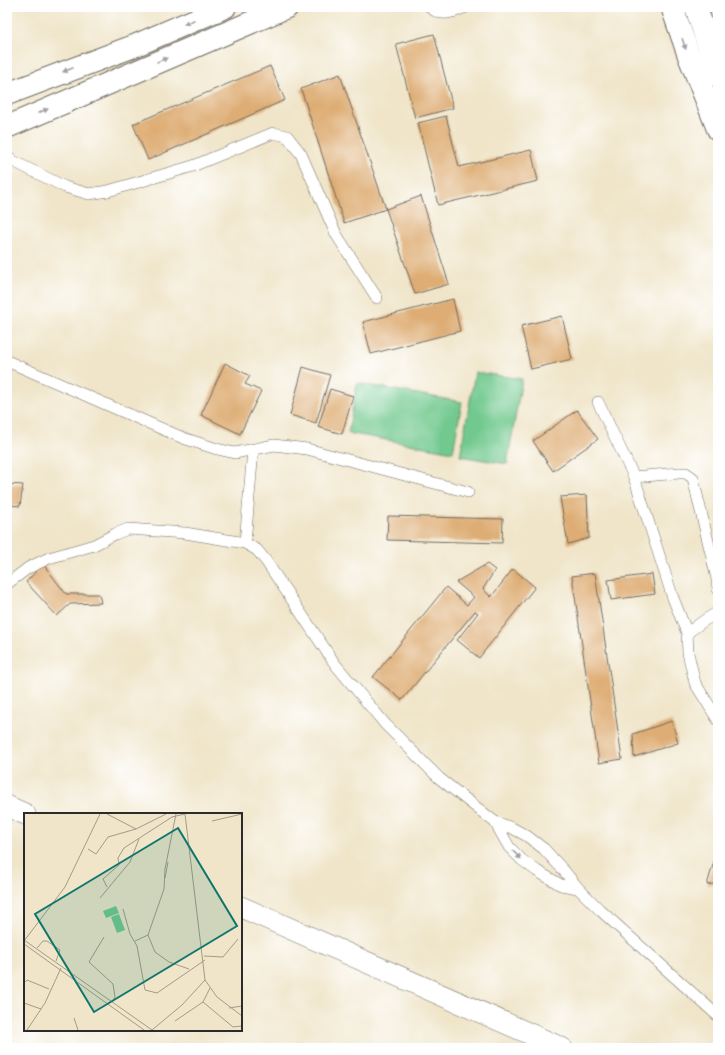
<svg xmlns="http://www.w3.org/2000/svg" width="725" height="1055" viewBox="0 0 725 1055" font-family="'IM FELL Great Primer',serif">
	<style>
		.garden { fill: #72c98f; stroke: #4e7a5d }
		.building { fill: #dead75 }
		.lines { fill: none; stroke-linecap: round; stroke-linejoin: round }
		.lane-casing { stroke: #706c62; stroke-width: 12 }
		.street-casing { stroke: #706c62; stroke-width: 22 }
		.secondary-casing { stroke: #706c62; stroke-width: 24 }
		.lane { stroke: #fff; stroke-width: 11 }
		.street { stroke: #fff; stroke-width: 21 }
		.secondary { stroke: #fff; stroke-width: 22 }
		.oneway { fill: #a0a0a0 }
		.inset-road { fill: none; stroke: #a19b8a; stroke-width: 1 }
		.view { fill: #0f766e; fill-opacity: 0.15; stroke: #0f766e; stroke-width: 2 }
		.inset-edge { fill: none; stroke: #2b2b2b; stroke-width: 2 }
	</style>
	<rect width="100%" height="100%" fill="#fff"/>
	<filter id="ink" filterUnits="userSpaceOnUse"><feTurbulence type="fractalNoise" baseFrequency=".025" numOctaves="2"/><feDisplacementMap in="SourceGraphic" scale="8" xChannelSelector="R" yChannelSelector="G"/><feConvolveMatrix kernelMatrix="1 2 1 2 8 2 1 2 1" color-interpolation-filters="sRGB"/></filter>
	<filter id="wash" filterUnits="userSpaceOnUse"><feTurbulence type="fractalNoise" baseFrequency=".012" numOctaves="4" result="noise"/><feDisplacementMap in="SourceGraphic" scale="16" xChannelSelector="R" yChannelSelector="G"/><feGaussianBlur stdDeviation="0.9" result="paint"/><feColorMatrix in="noise" values="0 0 0 0 0 0 0 0 0 0 0 0 0 0 0 0 0 1.4 0 .05"/><feComposite in="paint" operator="in"/></filter>
	<g filter="url(#wash)">
		<rect width="100%" height="100%" fill="#f0e5c9"/>
		<!-- garden -->
		<g class="garden">
			<polygon points="475,372 522,379 507,464 460,456"/>
			<polygon points="357,383 462,402 453,452 348,433"/>
		</g>
		<g id="blocks">
			<!-- building -->
			<g class="building">
				<polygon points="434,34 453,108 415,118 396,44"/>
				<polygon points="270,66 285,100 148,160 133,124"/>
				<polygon points="340,74 386,209 344,223 301,89"/>
				<polygon points="446,116 459,167 531,150 538,181 438,205 418,123"/>
				<polygon points="421,196 449,284 415,294 386,209"/>
				<polygon points="453,299 460,331 371,354 363,322"/>
				<polygon points="562,316 572,359 531,369 521,326"/>
				<polygon points="225,363 250,376 245,384 261,391 240,434 201,415"/>
				<polygon points="303,367 330,375 316,423 290,415"/>
				<polygon points="330,389 353,396 342,434 318,427"/>
				<polygon points="577,410 598,439 553,471 533,441"/>
				<polygon points="7,484 23,485 20,506 7,505"/>
				<polygon points="587,495 589,538 568,544 560,497"/>
				<polygon points="388,516 503,519 502,543 387,540"/>
				<polygon points="43,564 66,594 99,594 101,603 70,604 57,616 26,582"/>
				<polygon points="487,564 495,570 483,589 491,597 513,569 535,587 479,658 457,640 478,613 475,611 402,700 373,677 446,587 467,605 474,597 456,582"/>
				<polygon points="595,573 622,759 599,763 572,576"/>
				<polygon points="652,574 655,594 611,600 608,580"/>
				<polygon points="672,721 678,743 634,757 633,734"/>
				<polygon points="718,848 718,883 707,885"/>
			</g>
		</g>
	</g>
	<g filter="url(#ink)">
		<use href="#blocks" fill-opacity="0" stroke="#706c62" stroke-width="1"/>
		<g class="lines">
			<!-- lane casing -->
			<g class="lane-casing">
				<g id="lane">
					<path d="M430,7C441,18 454,12 466,7"/>
					<polyline points="7,155 13,161 65,187 89,194 108,191 193,166 273,133 287,136 301,154 336,234 377,298"/>
					<polyline points="7,361 183,438 217,449 235,453 274,445 307,449 468,492"/>
					<polyline points="598,402 634,477 673,598 687,633 688,653 695,683 718,720"/>
					<polyline points="634,477 679,473 686,473 693,478 717,579 718,589"/>
					<polyline points="245,543 253,450"/>
					<polyline points="7,584 28,568 49,558 94,545 115,534 128,529 185,533 245,543 257,550 266,561 335,664 385,724 439,778 495,822 512,828 527,836 544,849 565,872 578,888 600,910 718,1016"/>
					<polyline points="687,633 705,620 718,612"/>
					<polyline points="495,822 509,847 522,860 537,871 561,885 578,888"/>
				</g>
			</g>
			<!-- street casing -->
			<g class="street-casing">
				<g id="street">
					<polyline points="7,806 25,814"/>
					<polyline points="241,907 562,1048"/>
				</g>
			</g>
			<!-- secondary casing -->
			<g class="secondary-casing">
				<g id="secondary">
					<polyline points="672,7 689,56 718,129"/>
					<polyline points="696,7 718,76"/>
					<polyline points="7,94 134,46 225,7"/>
					<polyline points="7,127 287,7"/>
				</g>
			</g>
			<!-- lane -->
			<use href="#lane" class="lane"/>
			<!-- street -->
			<use href="#street" class="street"/>
			<!-- secondary -->
			<use href="#secondary" class="secondary"/>
		</g>
		<!-- one-way arrows -->
		<defs><path id="oneway-solid" d="M-6-.8H1V-3.2L6.5 0L1 3.2V.8H-6Z"/></defs>
		<g class="oneway">
			<use href="#oneway-solid" transform="translate(189 22) rotate(157)"/>
			<use href="#oneway-solid" transform="translate(684 44) rotate(71)"/>
			<use href="#oneway-solid" transform="translate(162 60) rotate(-23)"/>
			<use href="#oneway-solid" transform="translate(68 70) rotate(159)"/>
			<use href="#oneway-solid" transform="translate(43 111) rotate(-23)"/>
			<use href="#oneway-solid" transform="translate(517 855) rotate(44)"/>
		</g>
	</g>
	<!-- overview -->
	<g transform="translate(24 813)">
		<rect width="218" height="218" fill="#f0e5c9"/>
		<path d="M92,93L95,100L82,105L79,98ZM95,101L101,117L93,120L87,104Z" fill="#72c98f"/>
		<path class="inset-road" d="M83,1L112,16M152,1L141,56L140,76L124,122L131,139L145,149L165,156M188,8L218,1M64,36L72,41L84,24L112,16L142,1M95,52L94,45L100,35L148,4L161,1M141,65L144,49M83,74L79,66L95,52M76,85L106,49L115,26M99,96L106,121L113,133L121,177L133,180L181,147M80,124L65,149L89,171L91,184L88,189M0,127L128,217M0,128L41,74L76,1M111,128L124,122M0,131L120,217M13,135L19,128H23L36,137L32,148M180,143L199,144L214,126M181,167L193,184L218,203M0,170L3,167L25,176M179,189L209,214L218,213M0,190L17,196M205,195L218,193M50,205L54,217M151,208L179,189L186,175M3,217L21,190L37,155M128,217L158,192L181,167L161,1"/>
		<path class="view" d="M154,15L213,113L70,199L11,101Z"/>
		<rect width="218" height="218" class="inset-edge"/>
	</g>
	<!-- margin -->
	<rect width="725" height="1055" fill="none" stroke="#fff" stroke-width="24"/>
</svg>
